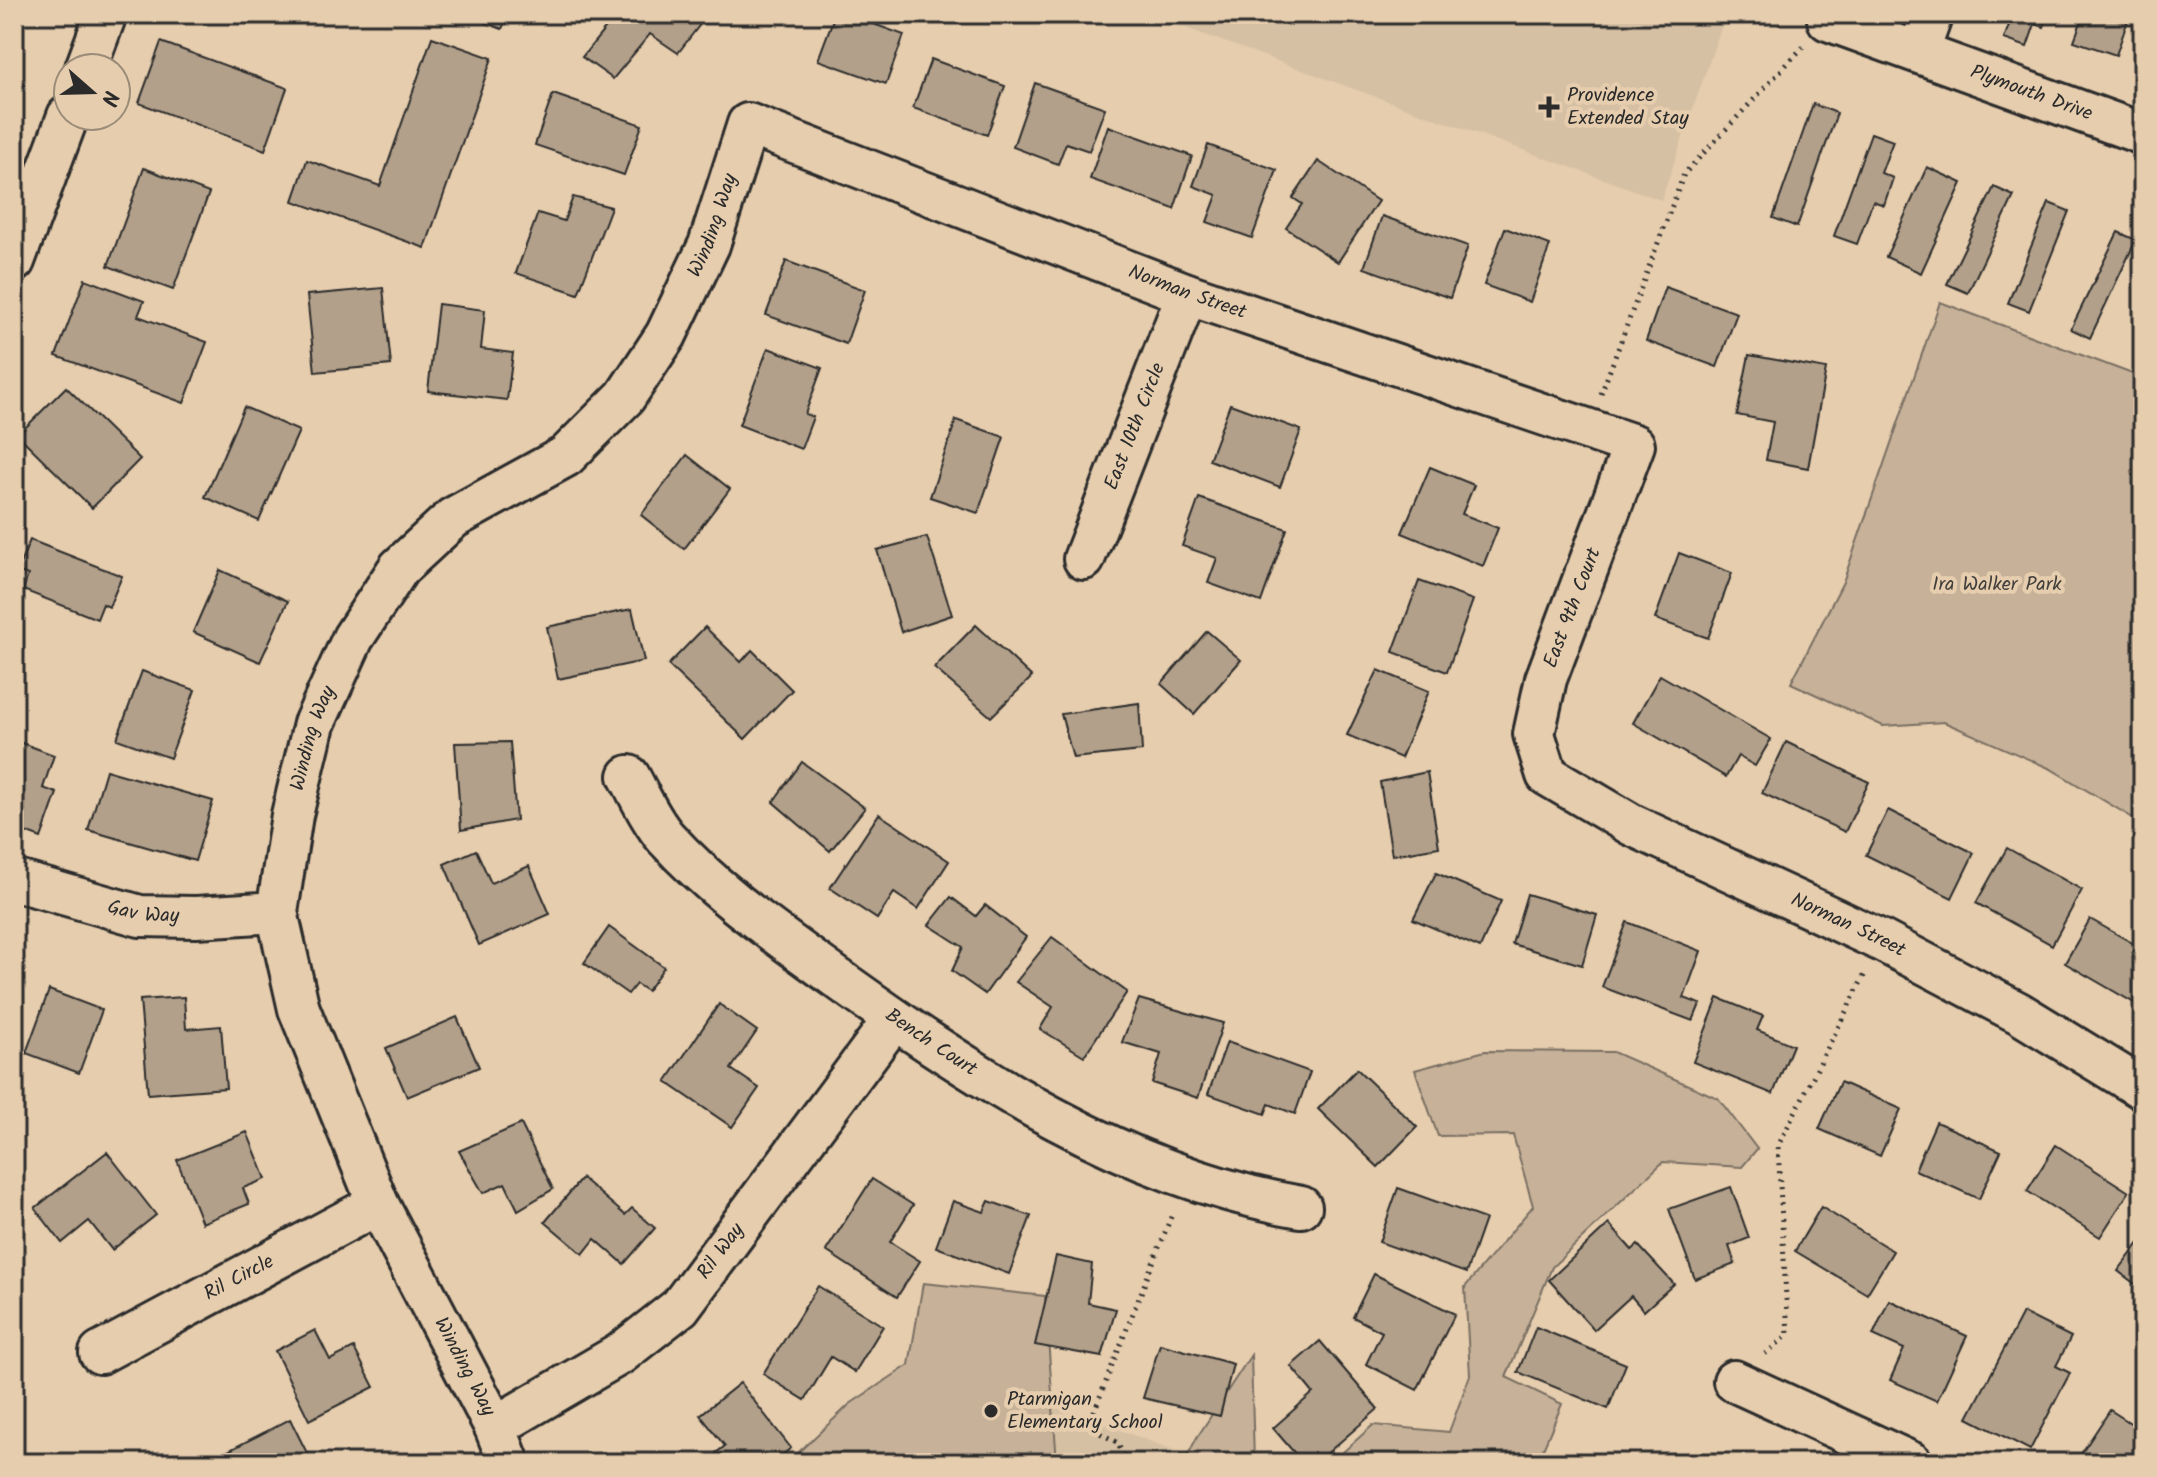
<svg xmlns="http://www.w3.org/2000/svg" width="2157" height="1477" viewBox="0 0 2157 1477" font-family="Kalam,sans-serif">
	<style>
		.built { fill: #d6c0a3 }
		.green { fill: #c7b299; stroke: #796e62; stroke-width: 2 }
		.building { fill: #b2a08a; stroke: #2b2b2b; stroke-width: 2 }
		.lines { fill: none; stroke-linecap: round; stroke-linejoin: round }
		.street-casing { stroke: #2b2b2b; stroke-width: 46 }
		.path { stroke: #2b2b2b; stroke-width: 5; stroke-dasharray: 2 6; stroke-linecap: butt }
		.street { stroke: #e6cdae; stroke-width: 40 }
		.poi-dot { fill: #2b2b2b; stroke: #e6cdae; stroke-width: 3 }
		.labels { text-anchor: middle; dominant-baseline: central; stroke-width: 8; stroke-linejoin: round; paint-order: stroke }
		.street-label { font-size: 20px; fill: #2b2b2b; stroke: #e6cdae }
		.poi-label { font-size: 20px; fill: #2b2b2b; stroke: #e6cdae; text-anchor: start }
		.park-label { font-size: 20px; fill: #423f3c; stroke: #e6cdae }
	</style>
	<rect width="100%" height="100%" fill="#e6cdae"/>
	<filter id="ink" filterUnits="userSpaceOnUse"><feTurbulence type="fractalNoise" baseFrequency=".0125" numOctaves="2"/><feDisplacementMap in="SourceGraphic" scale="16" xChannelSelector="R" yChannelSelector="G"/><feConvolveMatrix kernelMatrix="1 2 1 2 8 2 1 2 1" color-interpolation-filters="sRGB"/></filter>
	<g filter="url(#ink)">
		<!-- built -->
		<g class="built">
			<polygon points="1147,14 1726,14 1661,200"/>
			<polygon points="931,1360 1209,1463 893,1463"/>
		</g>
		<!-- green -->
		<g class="green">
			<polygon points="1940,302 2143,378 2143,824 2051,769 1944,722 1883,726 1791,683 1843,582"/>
			<polygon points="1485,1051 1613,1052 1718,1098 1757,1149 1742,1167 1663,1162 1552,1267 1506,1377 1562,1404 1537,1463 1331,1463 1373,1425 1449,1432 1470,1375 1465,1287 1533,1206 1513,1135 1438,1136 1415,1070"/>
			<polygon points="923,1283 1045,1296 1057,1463 787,1463 850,1404 909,1365"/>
			<polygon points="1251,1355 1254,1461 1260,1463 1184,1463 1196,1439"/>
		</g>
		<!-- building -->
		<g class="building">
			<polygon points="462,14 508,14 502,29"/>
			<polygon points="617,14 700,14 705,18 678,53 650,34 613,79 582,57"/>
			<polygon points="835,14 846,14 904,35 886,84 818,60"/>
			<polygon points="2013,14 2048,14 2044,27 2035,24 2027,47 2004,39"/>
			<polygon points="2084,14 2130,14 2116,55 2074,41"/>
			<polygon points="432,37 492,58 425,248 293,201 307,160 380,186"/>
			<polygon points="161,42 287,88 265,150 139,103"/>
			<polygon points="931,59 1005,86 987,135 913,108"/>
			<polygon points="1035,83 1105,108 1089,151 1066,143 1058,164 1013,147"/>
			<polygon points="553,94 642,125 624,175 535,145"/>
			<polygon points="1813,104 1837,113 1797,227 1773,218"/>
			<polygon points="1108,126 1192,156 1174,209 1090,179"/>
			<polygon points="1871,133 1893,141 1881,173 1893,178 1884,205 1873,201 1857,244 1834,236"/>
			<polygon points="1208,145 1277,170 1252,238 1207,222 1217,195 1193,186"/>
			<polygon points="1318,161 1378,201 1338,262 1286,228 1302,204 1293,198"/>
			<polygon points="1927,167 1962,183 1921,273 1886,257"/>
			<polygon points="144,168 209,193 173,290 108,266"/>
			<polygon points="1994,187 2014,196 1968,293 1947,284"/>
			<polygon points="573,197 611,207 578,294 516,273 538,213 564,221"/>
			<polygon points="2049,203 2069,211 2029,311 2008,303"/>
			<polygon points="1382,216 1468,246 1450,298 1364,268"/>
			<polygon points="1505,228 1550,245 1530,302 1484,285"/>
			<polygon points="2118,232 2136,240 2090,338 2071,329"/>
			<polygon points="786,261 865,290 846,344 766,315"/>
			<polygon points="85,279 144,301 138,316 207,342 184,403 56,356"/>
			<polygon points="1665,287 1737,313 1717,367 1646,341"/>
			<polygon points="383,288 391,365 315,372 307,295"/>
			<polygon points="438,304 485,310 481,349 513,353 507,400 428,391"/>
			<polygon points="768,348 822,368 805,414 813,417 801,449 739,425"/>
			<polygon points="1749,355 1826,369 1808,468 1766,460 1773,422 1737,415"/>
			<polygon points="66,387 140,459 92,508 18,435"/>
			<polygon points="1230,404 1301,430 1280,487 1209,460"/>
			<polygon points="244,407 299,431 259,521 205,497"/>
			<polygon points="956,420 1004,437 978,513 930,497"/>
			<polygon points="687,455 730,489 684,549 641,515"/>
			<polygon points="1430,467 1474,485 1462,514 1498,528 1483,566 1402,533"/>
			<polygon points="1199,498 1287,529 1261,602 1208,583 1217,558 1182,546"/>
			<polygon points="927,537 952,615 901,632 877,550"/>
			<polygon points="30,540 122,576 109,607 103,604 97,619 23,590 28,575 17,571"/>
			<polygon points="1679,553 1732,573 1708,638 1655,619"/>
			<polygon points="220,570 288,601 260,662 193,632"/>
			<polygon points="1419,581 1473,600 1447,672 1393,652"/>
			<polygon points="632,609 644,661 558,679 547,627"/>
			<polygon points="976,625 1032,677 991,717 934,668"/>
			<polygon points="705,627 741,662 752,650 792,690 745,739 668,665"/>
			<polygon points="1207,631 1241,660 1194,714 1161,684"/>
			<polygon points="1378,670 1429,691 1401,758 1347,735"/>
			<polygon points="142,671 195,690 170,758 117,739"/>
			<polygon points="1660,675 1771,739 1755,766 1738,756 1726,777 1633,723"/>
			<polygon points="1139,703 1142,751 1073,758 1061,714"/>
			<polygon points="14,740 54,755 43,788 57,793 41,838 14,828"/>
			<polygon points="510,742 516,820 461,830 455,743"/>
			<polygon points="1786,742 1869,782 1845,832 1762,793"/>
			<polygon points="802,762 865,808 830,851 773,802"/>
			<polygon points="106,770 213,801 195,861 88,830"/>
			<polygon points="1427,772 1439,847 1392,855 1380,782"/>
			<polygon points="1888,810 1974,853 1952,898 1866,855"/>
			<polygon points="879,814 949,861 918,909 894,893 877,919 830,888"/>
			<polygon points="2007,848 2082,890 2052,945 1976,903"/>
			<polygon points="476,850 491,883 529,866 550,914 479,945 444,864"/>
			<polygon points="1436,873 1501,901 1480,948 1413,919"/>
			<polygon points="1527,894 1597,915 1582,965 1512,944"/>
			<polygon points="951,897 976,916 985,905 1026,937 985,994 952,971 963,947 929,925"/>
			<polygon points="2090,919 2143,949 2143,1008 2065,963"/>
			<polygon points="1627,922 1701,951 1684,998 1700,1004 1693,1021 1602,987"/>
			<polygon points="609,927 664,967 647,991 636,984 628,994 584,963"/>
			<polygon points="1052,937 1127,992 1084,1056 1040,1029 1053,1007 1016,982"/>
			<polygon points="49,990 102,1010 79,1073 26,1053"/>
			<polygon points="184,997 186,1029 221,1026 226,1088 148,1094 140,1000"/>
			<polygon points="1718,998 1763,1016 1757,1030 1793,1045 1773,1094 1693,1062"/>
			<polygon points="1139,999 1223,1023 1198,1098 1152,1083 1161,1054 1122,1042"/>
			<polygon points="719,1004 757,1031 731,1069 759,1088 732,1127 666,1082"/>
			<polygon points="457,1017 479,1067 407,1097 386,1048"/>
			<polygon points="1227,1042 1310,1072 1295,1114 1269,1104 1265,1114 1208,1094"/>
			<polygon points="1357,1069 1417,1127 1378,1167 1318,1109"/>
			<polygon points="1840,1082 1901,1109 1880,1156 1819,1129"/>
			<polygon points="1936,1122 2001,1151 1979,1199 1915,1170"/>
			<polygon points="521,1124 553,1189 518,1210 505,1183 483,1193 459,1151"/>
			<polygon points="247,1132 266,1179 243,1188 249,1204 202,1223 177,1160"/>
			<polygon points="2056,1145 2129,1192 2100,1237 2027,1191"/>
			<polygon points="107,1152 156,1215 112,1250 89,1221 62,1243 35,1208"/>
			<polygon points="582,1178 625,1215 632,1208 655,1228 624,1264 595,1239 583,1254 545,1222"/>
			<polygon points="872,1179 913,1205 890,1242 920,1261 897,1297 826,1251"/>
			<polygon points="1731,1187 1749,1238 1729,1246 1735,1264 1695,1279 1669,1209"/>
			<polygon points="1398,1188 1485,1219 1466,1273 1379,1242"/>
			<polygon points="953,1201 984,1212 989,1201 1031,1216 1009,1274 936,1247"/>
			<polygon points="1821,1207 1893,1251 1867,1294 1795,1251"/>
			<polygon points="1609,1224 1632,1250 1638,1245 1674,1284 1644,1311 1631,1296 1594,1330 1549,1280"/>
			<polygon points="2143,1238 2143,1290 2118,1271"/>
			<polygon points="1056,1256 1092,1264 1088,1303 1116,1309 1102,1357 1035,1345"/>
			<polygon points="1374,1274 1455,1314 1417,1390 1366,1364 1382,1332 1353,1317"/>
			<polygon points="818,1286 883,1326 855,1372 831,1357 805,1400 763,1374"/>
			<polygon points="1889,1300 1967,1336 1937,1401 1890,1380 1904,1349 1873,1335"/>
			<polygon points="2023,1313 2071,1337 2056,1366 2070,1373 2030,1450 1968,1418"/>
			<polygon points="1536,1327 1626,1364 1608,1409 1518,1372"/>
			<polygon points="315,1330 330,1360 354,1348 374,1387 309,1420 275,1351"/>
			<polygon points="1320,1341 1378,1409 1316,1463 1303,1463 1273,1428 1313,1393 1291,1366"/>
			<polygon points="1160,1344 1233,1364 1220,1416 1143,1398"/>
			<polygon points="740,1383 791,1448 772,1463 724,1463 716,1453 725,1446 700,1415"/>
			<polygon points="2110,1410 2143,1431 2143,1463 2075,1463"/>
			<polygon points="290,1419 310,1459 302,1463 205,1463"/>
		</g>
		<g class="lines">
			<!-- street casing -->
			<g class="street-casing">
				<g id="street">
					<path id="s1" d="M1828,20L2143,134"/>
					<polyline points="1919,51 1932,14"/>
					<polyline points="86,68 106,14"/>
					<polyline points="14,261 68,116"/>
					<path id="s2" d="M1084,559L1187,294"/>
					<path id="s3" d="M629,776C640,796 651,821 666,838C716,893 775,933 834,976C977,1079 1126,1177 1301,1207"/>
					<path id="s4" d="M14,880L140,916L196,917L277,912"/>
					<path id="s5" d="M100,1353L378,1204"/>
					<polyline points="1734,1381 1912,1463"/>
					<path id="s6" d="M495,1427L620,1354L680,1307L894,1019"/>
					<path id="s7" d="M509,1463L495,1427L378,1204L299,1009L277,912L292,815L314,724L353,638L399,568L453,518L566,456L625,397L666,335L709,245L748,124L1187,294L1634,445L1546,679L1534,734L1547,775L1632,825L1882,941L2019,1013L2143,1089"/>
				</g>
			</g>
			<!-- path -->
			<g class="path">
				<polyline points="1601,394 1684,174 1803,47"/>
				<polyline points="1765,1354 1788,1335 1778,1146 1866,972"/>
				<polyline points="1127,1463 1117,1442 1088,1427 1173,1212"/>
			</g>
			<!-- street -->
			<use href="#street" class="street"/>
		</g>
	</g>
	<!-- markers -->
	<g class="poi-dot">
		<path d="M1545 95h8v8h8v8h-8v8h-8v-8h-8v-8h8z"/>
		<circle cx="991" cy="1411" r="8"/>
	</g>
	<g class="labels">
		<!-- street labels -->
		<g class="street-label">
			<text stroke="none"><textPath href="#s1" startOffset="216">Plymouth Drive</textPath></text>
			<text stroke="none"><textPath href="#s7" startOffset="1450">Winding Way</textPath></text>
			<text stroke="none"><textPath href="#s7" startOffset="2028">Norman Street</textPath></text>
			<text stroke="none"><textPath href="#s2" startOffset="142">East 10th Circle</textPath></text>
			<text transform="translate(1573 608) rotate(-69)">East 9th Court</text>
			<text stroke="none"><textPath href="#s7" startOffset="778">Winding Way</textPath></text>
			<text stroke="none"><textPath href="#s4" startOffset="134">Gav Way</textPath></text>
			<text stroke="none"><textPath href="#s7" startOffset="3186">Norman Street</textPath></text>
			<text stroke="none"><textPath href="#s3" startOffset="408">Bench Court</textPath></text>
			<text stroke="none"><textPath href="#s6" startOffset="290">Ril Way</textPath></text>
			<text stroke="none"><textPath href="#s5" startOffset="158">Ril Circle</textPath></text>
			<text transform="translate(464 1367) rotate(62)">Winding Way</text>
		</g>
		<!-- poi labels -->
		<g class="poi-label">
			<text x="1567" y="96">Providence<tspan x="1567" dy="23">Extended Stay</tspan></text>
			<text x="1007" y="1400">Ptarmigan<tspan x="1007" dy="23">Elementary School</tspan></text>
		</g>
		<!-- park labels -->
		<g class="park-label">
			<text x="1997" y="585">Ira Walker Park</text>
		</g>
	</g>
	<!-- margin -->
	<rect width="2157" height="1477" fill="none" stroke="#e6cdae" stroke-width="48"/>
	<rect x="24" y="24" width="2109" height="1429" fill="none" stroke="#2b2b2b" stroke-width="3" filter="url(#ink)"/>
	<!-- north arrow -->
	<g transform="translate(92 92) rotate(110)"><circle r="38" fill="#e6cdae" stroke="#9b8c7a" stroke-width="2"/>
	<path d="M0-6L14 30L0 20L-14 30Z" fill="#2b2b2b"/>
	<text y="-12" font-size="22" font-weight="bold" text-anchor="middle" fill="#2b2b2b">N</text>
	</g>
</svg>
